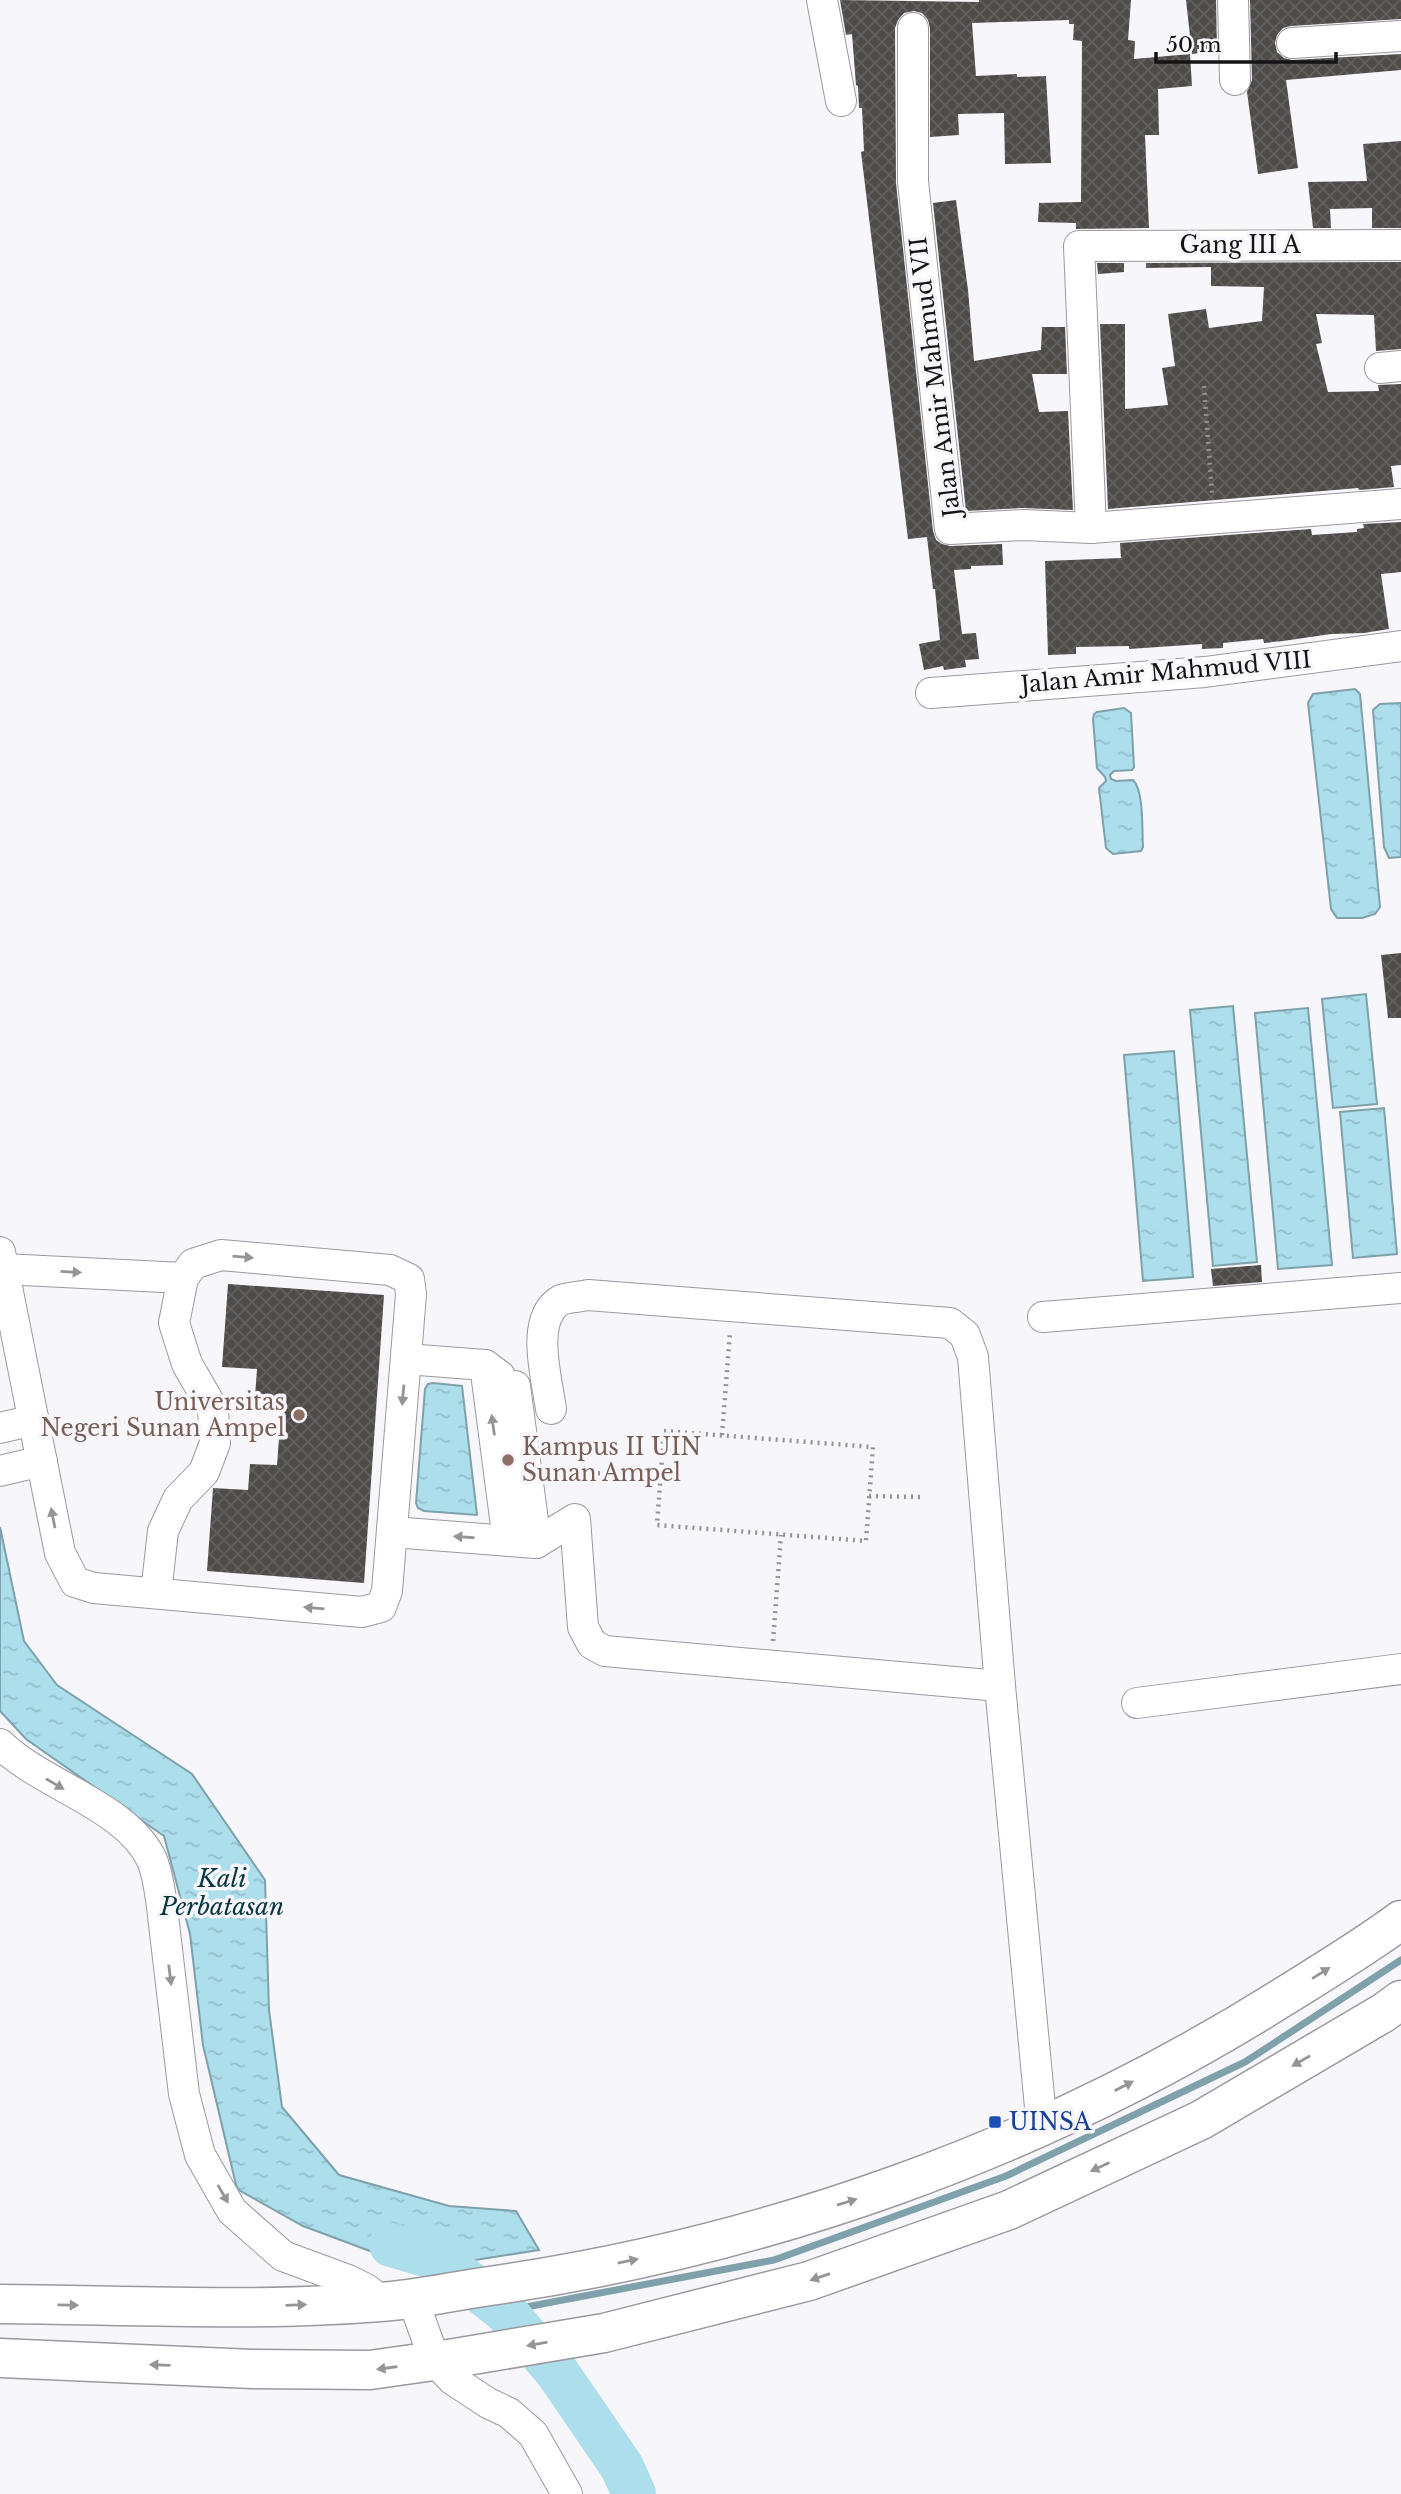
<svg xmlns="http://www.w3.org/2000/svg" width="1401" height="2494" viewBox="0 0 1401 2494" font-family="'Libre Baskerville',serif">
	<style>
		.water { fill: url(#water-ripples); stroke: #7ea1ab; stroke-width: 2 }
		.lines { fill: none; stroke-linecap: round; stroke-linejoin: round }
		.stream { stroke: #7ea1ab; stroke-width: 7 }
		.river { stroke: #acdeeb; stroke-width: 44 }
		.building { fill: url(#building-cross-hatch) }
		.minor-casing { stroke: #9a999e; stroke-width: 32 }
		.major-casing { stroke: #9a999e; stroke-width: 41 }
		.path { stroke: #939295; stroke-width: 4.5; stroke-dasharray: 2 5; stroke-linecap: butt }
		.minor { stroke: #fff; stroke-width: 30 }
		.major { stroke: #fff; stroke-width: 38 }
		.oneway { fill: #959596 }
		.education-dot { fill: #8d6e63; stroke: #f7f6fb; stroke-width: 2.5 }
		.transit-dot { fill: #1a4fb4; stroke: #f7f6fb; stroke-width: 2.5 }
		.labels { text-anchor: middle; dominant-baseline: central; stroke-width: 7; stroke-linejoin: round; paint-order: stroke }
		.street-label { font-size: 23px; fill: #141315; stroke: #f7f6fb }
		.education-label { font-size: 23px; fill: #785e54; stroke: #f7f6fb; text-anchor: end }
		.transit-label { font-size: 23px; fill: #164399; stroke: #f7f6fb; text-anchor: start }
		.water-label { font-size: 24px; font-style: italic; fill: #063640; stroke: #f7f6fb }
	</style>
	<defs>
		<pattern id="water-ripples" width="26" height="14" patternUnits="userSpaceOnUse" patternTransform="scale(1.75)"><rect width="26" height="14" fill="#acdeeb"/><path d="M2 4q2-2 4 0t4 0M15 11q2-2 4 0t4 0" fill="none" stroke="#93bec9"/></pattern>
		<pattern id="building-cross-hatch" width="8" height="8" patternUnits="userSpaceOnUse" patternTransform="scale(1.75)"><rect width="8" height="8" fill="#4e4b48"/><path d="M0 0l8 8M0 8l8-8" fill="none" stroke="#63615f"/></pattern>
	</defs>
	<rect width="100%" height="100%" fill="#f7f6fb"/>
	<!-- water -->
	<g class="water">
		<polygon points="1355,689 1360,694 1380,907 1375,914 1362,918 1337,918 1331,909 1308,703 1313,694"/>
		<polygon points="1401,703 1401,857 1389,858 1384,847 1373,710 1380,704"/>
		<path d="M1124,708L1131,713L1134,767L1132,770L1114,771L1110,775L1111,779L1116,781L1133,780C1144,790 1142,831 1143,847L1141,851L1113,854L1106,848L1099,788L1106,781L1105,777L1097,768L1093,719L1094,714L1097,712Z"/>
		<polygon points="1366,994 1377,1104 1333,1108 1322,999"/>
		<polygon points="1233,1006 1257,1262 1213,1266 1190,1010"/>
		<polygon points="1308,1008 1332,1265 1278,1269 1255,1013"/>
		<polygon points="1174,1051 1193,1277 1143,1281 1124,1055"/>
		<polygon points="1384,1108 1397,1254 1353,1258 1340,1112"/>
		<polygon points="433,1383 462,1386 477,1515 424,1511 418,1508 416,1503 425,1389 428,1384"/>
		<polygon points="0,1527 24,1641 57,1685 192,1774 265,1880 269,2010 282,2107 339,2175 449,2206 516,2211 539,2250 418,2269 303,2226 237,2189 203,2045 190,1934 164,1836 26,1739 0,1711"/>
	</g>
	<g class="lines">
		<!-- stream -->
		<polyline class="stream" points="505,2311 774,2260 1006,2176 1245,2062 1401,1960"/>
		<!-- river -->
		<polyline class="river" points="391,2245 439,2259 505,2311 557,2372 622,2467 634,2494"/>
	</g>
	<!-- building -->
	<g class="building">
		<polygon points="840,0 979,2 979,0 1131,0 1128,40 1135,41 1134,59 1190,54 1192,86 1158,89 1159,135 1145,135 1149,228 1076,229 1076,223 1038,222 1039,203 1081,202 1082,41 1073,40 1074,24 1069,24 1069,20 972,23 976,76 1017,74 1017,77 1046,76 1051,163 1005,164 1004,113 958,114 959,135 930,137 930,28 928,20 922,13 914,11 904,13 898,20 895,28 896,183 933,531 936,540 942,544 950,546 1002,544 1003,565 971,566 971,569 954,570 962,634 976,633 979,659 965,660 966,667 944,670 943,666 924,670 919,644 940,640 935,589 933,589 927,537 908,539 861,152 864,151 862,108 859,108 858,86 856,85 852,34 846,35"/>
		<polygon points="1186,0 1216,0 1217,51 1192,54"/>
		<polygon points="1250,0 1401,0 1401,19 1291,26 1283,28 1277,35 1275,43 1277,52 1284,58 1292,60 1401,54 1401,70 1286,80 1298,168 1258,174 1247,92 1252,80"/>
		<polygon points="1401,141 1401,228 1372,228 1372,208 1330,209 1331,228 1313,228 1308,182 1367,181 1363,144"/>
		<polygon points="956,200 968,290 974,361 1041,350 1042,327 1065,327 1067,374 1032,374 1039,412 1068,411 1073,510 1023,508 966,511 933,203"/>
		<polygon points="1401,262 1401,349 1376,351 1374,315 1316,314 1322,343 1316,344 1328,392 1379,391 1378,385 1401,384 1401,465 1391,466 1394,487 1359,490 1358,488 1108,509 1100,324 1125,324 1125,409 1168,405 1162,368 1175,366 1168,314 1206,309 1209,328 1262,321 1264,287 1211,286 1211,267 1146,268 1146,263"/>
		<polygon points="1097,263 1124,263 1124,272 1098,274"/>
		<polygon points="1401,522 1401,572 1381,574 1389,629 1364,633 1331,634 1283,641 1264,643 1263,639 1223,643 1223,648 1202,649 1202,644 1129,649 1129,646 1076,647 1076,654 1048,655 1045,561 1121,558 1120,543 1311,529 1312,535 1357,532 1357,529 1364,528 1363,524"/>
		<polygon points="1401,953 1401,1018 1388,1018 1381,955"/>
		<polygon points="1261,1265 1262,1282 1213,1286 1211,1269"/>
		<polygon points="228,1284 384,1295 364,1583 207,1571 213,1488 248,1490 250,1464 277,1465 282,1398 255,1396 257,1369 222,1367"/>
	</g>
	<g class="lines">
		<!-- minor casing -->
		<g class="minor-casing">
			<g id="minor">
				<polyline points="822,0 841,101"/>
				<polyline points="1233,0 1235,80"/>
				<polyline points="913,28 913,181 950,529 1024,525 1091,528 1401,504"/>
				<polyline points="1292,43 1401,36"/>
				<polyline points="1380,368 1401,366"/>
				<polyline points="1091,528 1079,246 1401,245"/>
				<polyline points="931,693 1205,672 1401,646"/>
				<polyline points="0,1252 60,1553 75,1582 94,1588 362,1612 381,1607 387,1591 411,1294 409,1279 390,1270 221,1255 193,1264 183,1278 174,1323 187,1364 213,1409 215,1443 204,1472 178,1499 163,1531 156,1593"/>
				<polyline points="3,1269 183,1278"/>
				<polyline points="1043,1317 1401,1288"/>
				<polyline points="406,1359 485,1365 500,1376"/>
				<polyline points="485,1365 508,1541"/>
				<polyline points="515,1386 536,1543"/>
				<path d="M551,1409C547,1379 529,1318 561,1300C568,1297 580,1297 588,1295L950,1323L965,1335L973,1357L1000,1686L1042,2128"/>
				<polyline points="0,1428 34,1420"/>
				<polyline points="0,1471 42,1461"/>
				<polyline points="392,1532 536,1543 575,1519 583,1627 592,1644 605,1651 1000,1686"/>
				<polyline points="1137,1703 1401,1669"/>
				<path d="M0,1744C43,1786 127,1806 152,1860C158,1875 160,1892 162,1907L184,2094L200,2155L232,2211L283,2256L348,2280L366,2289L383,2302"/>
				<polyline points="412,2297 435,2361 453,2380 488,2403 509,2413 533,2434 567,2494"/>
			</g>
		</g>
		<!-- major casing -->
		<g class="major-casing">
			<g id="major">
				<path d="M0,2304C126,2305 254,2312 380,2302C414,2300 449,2292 483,2287C766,2247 1040,2150 1283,1997C1323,1972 1363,1948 1401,1920"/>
				<polyline points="0,2358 253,2369 370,2370 455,2358 604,2333 809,2281 1009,2210 1201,2120 1383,2013 1401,2000"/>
			</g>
		</g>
		<!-- path -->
		<g class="path">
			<polyline points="1204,386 1212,493"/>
			<polyline points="62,1426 116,1421 189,1428"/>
			<polygon points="664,1431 873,1447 866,1541 657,1525"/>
			<polyline points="722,1435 730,1332"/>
			<polyline points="591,1473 660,1475"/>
			<polyline points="869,1496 922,1497"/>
			<polyline points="773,1641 781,1535"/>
		</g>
		<!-- minor -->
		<use href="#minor" class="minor"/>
		<!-- major -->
		<use href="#major" class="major"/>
	</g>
	<!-- one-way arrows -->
	<defs><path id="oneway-solid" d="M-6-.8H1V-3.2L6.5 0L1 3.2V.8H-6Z" transform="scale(1.75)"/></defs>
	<g class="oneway">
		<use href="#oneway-solid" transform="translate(243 1257) rotate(5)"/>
		<use href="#oneway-solid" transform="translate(71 1272) rotate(3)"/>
		<use href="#oneway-solid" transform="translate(403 1395) rotate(95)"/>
		<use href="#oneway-solid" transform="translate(493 1425) rotate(-98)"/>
		<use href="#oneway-solid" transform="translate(53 1518) rotate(-101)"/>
		<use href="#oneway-solid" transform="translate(464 1537) rotate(-176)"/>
		<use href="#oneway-solid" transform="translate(314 1608) rotate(-175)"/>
		<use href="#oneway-solid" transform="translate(55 1784) rotate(30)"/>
		<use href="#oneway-solid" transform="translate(1321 1973) rotate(-32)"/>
		<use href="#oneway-solid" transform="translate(170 1975) rotate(83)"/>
		<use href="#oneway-solid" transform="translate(1301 2061) rotate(150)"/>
		<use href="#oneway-solid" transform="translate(1124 2086) rotate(-27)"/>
		<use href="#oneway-solid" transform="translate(1100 2167) rotate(155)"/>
		<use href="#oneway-solid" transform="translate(223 2194) rotate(60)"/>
		<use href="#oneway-solid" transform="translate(847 2202) rotate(-17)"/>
		<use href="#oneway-solid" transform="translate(628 2261) rotate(-12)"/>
		<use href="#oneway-solid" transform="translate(820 2277) rotate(161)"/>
		<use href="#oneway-solid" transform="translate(68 2305) rotate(1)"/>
		<use href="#oneway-solid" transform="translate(296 2305) rotate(-2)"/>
		<use href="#oneway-solid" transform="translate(537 2344) rotate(170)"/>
		<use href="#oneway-solid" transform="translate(160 2365) rotate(-178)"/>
		<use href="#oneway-solid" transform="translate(387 2368) rotate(172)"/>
	</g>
	<!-- markers -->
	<g class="education-dot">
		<circle cx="299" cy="1415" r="7"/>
		<circle cx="508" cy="1460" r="7"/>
	</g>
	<rect class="transit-dot" x="988" y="2115" width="14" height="14" rx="3.5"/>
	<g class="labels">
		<!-- street labels -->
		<g class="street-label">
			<text x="1240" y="245">Gang III A</text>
			<text transform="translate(935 377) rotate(-97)">Jalan Amir Mahmud VII</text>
			<text transform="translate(1166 672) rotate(-5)">Jalan Amir Mahmud VIII</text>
		</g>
		<!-- education labels -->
		<g class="education-label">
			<text x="285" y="1402">Universitas<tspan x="285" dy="26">Negeri Sunan Ampel</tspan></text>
			<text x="522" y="1447" text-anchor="start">Kampus II UIN<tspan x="522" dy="26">Sunan Ampel</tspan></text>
		</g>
		<!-- transit labels -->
		<g class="transit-label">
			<text x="1009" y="2122">UINSA</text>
		</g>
		<!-- water labels -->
		<g class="water-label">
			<text x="222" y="1878">Kali<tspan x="222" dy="28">Perbatasan</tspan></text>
		</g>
	</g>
	<!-- scale -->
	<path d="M1156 52v10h180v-10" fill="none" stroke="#141315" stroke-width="3.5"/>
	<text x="1166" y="52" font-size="21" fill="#141315" stroke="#f7f6fb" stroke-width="5" paint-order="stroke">50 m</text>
</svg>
